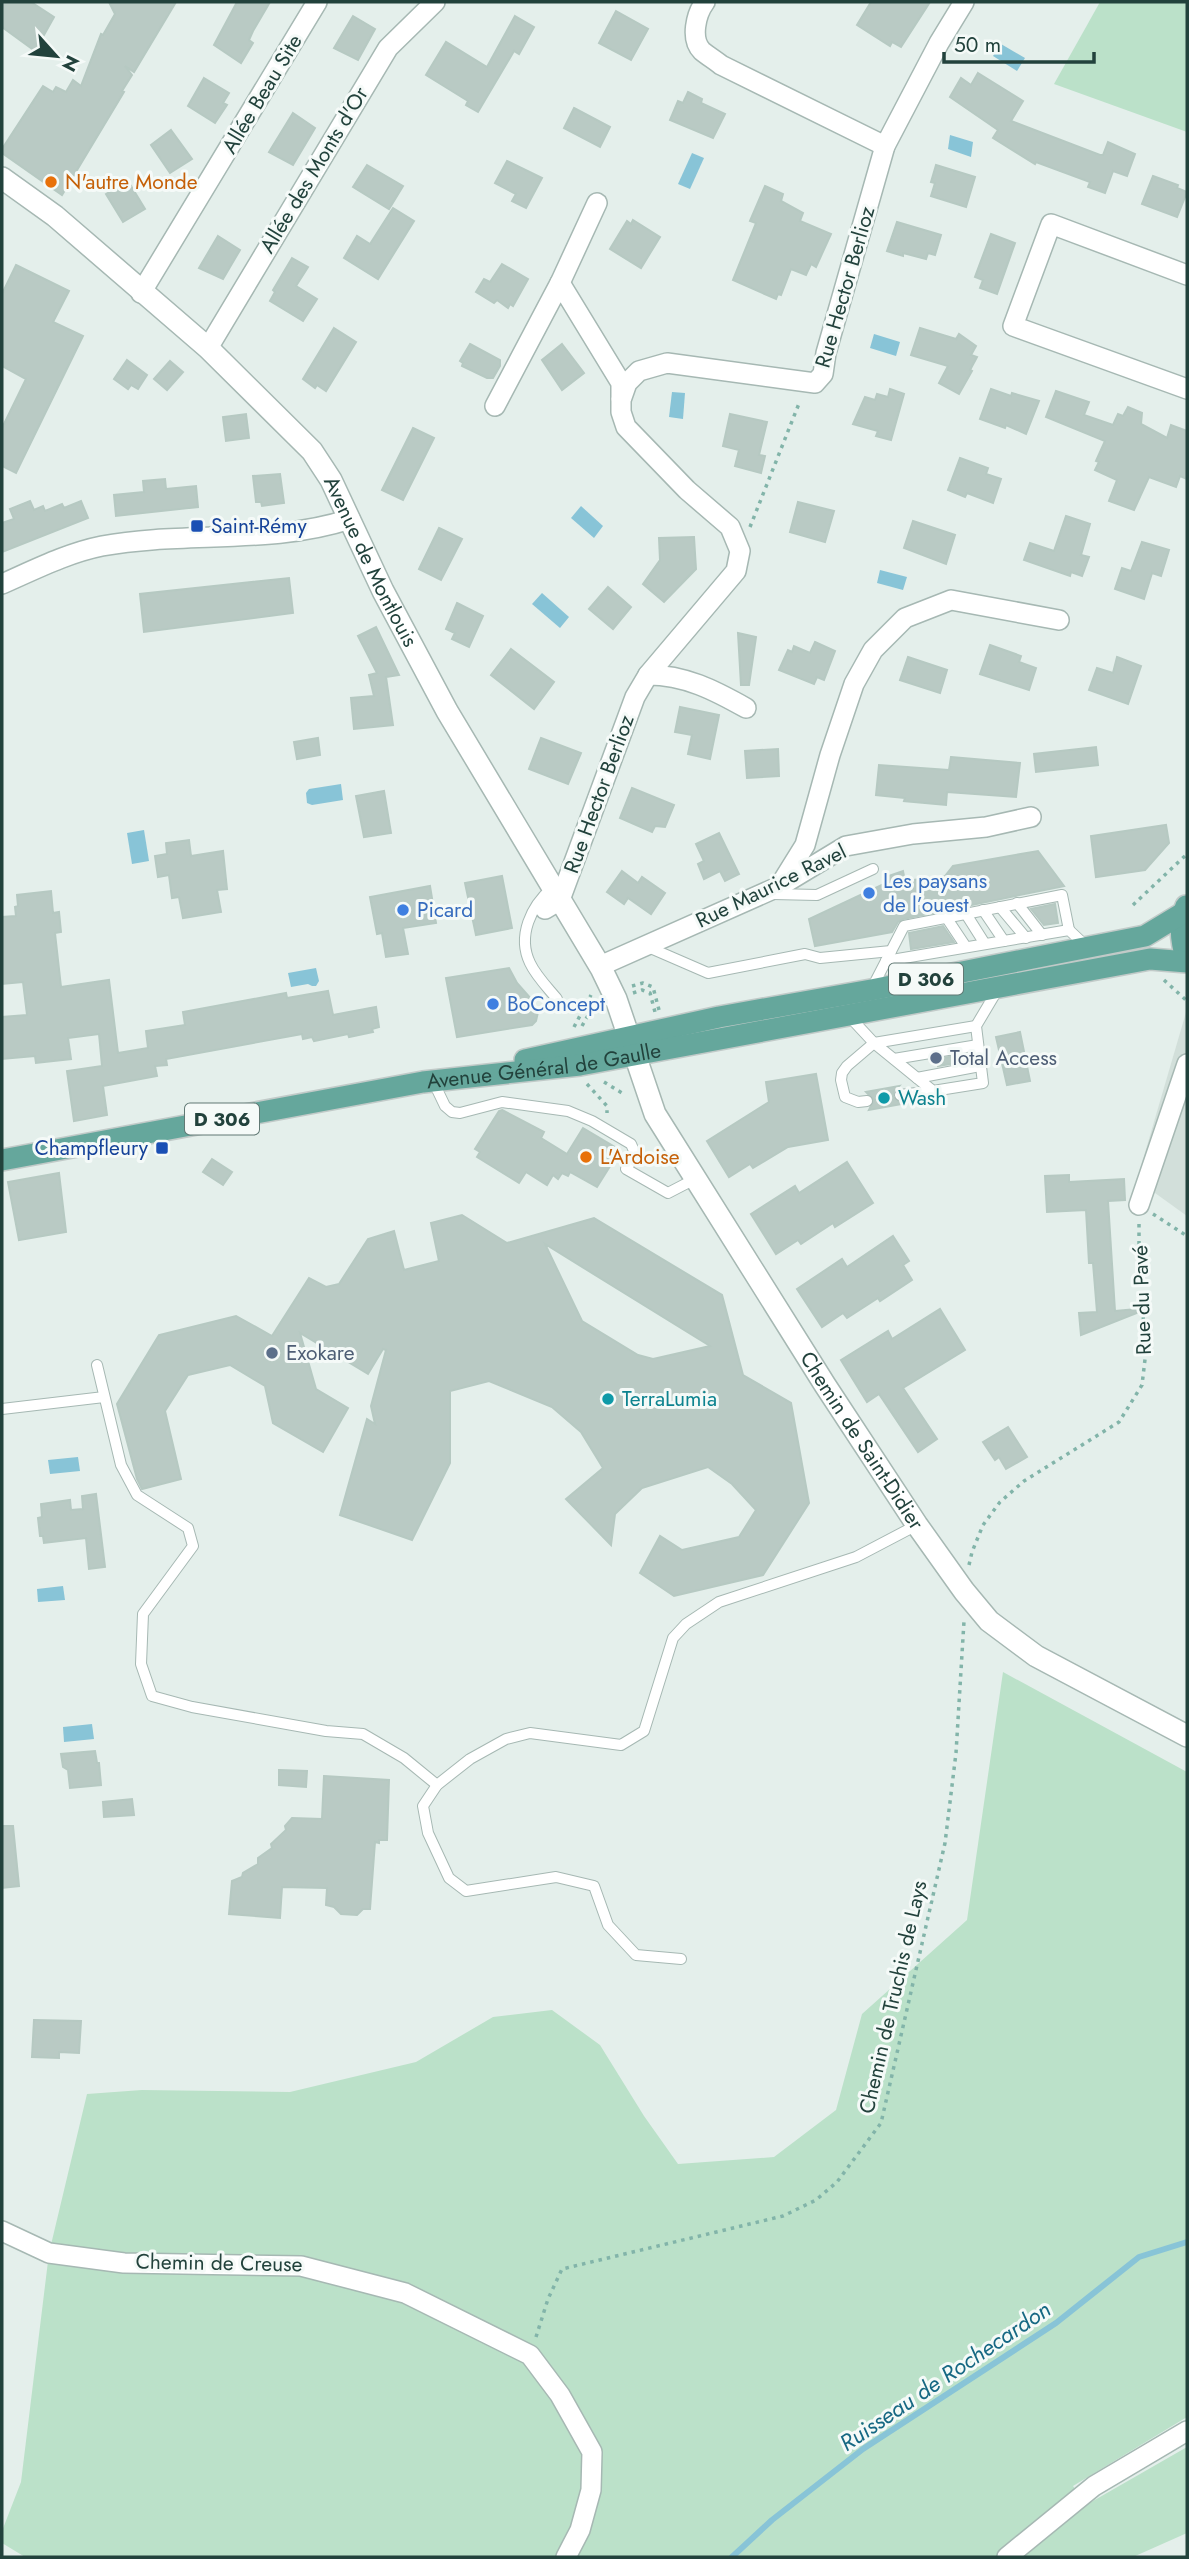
<svg xmlns="http://www.w3.org/2000/svg" width="1189" height="2559" viewBox="0 0 1189 2559" font-family="Jost,sans-serif">
	<style>
		.built { fill: #d2dfda }
		.green { fill: #bbe1c9 }
		.water { fill: #88c4d7 }
		.lines { fill: none; stroke-linecap: round; stroke-linejoin: round }
		.stream { stroke: #88c4d7; stroke-width: 6 }
		.building { fill: #b9cac4; stroke: #b6c9c2; stroke-width: 2; fill-rule: evenodd }
		.service-casing { stroke: #a6b8b3; stroke-width: 12 }
		.minor-casing { stroke: #a6b8b3; stroke-width: 22 }
		.tertiary-casing { stroke: #a6b8b3; stroke-width: 24 }
		.primary-casing { stroke: #c1cac8; stroke-width: 24 }
		.path { stroke: #82b4a9; stroke-width: 3.5; stroke-dasharray: 3.5 5; stroke-linecap: butt }
		.service { stroke: #fff; stroke-width: 10 }
		.minor { stroke: #fff; stroke-width: 19 }
		.tertiary { stroke: #fff; stroke-width: 21 }
		.primary { stroke: #65a79c; stroke-width: 21 }
		.food-dot { fill: #e8710a; stroke: #f5faf8; stroke-width: 2.5 }
		.transit-dot { fill: #1a4fb4; stroke: #f5faf8; stroke-width: 2.5 }
		.shop-dot { fill: #3f7fe0; stroke: #f5faf8; stroke-width: 2.5 }
		.service-dot { fill: #5c6f8a; stroke: #f5faf8; stroke-width: 2.5 }
		.culture-dot { fill: #0f9aa8; stroke: #f5faf8; stroke-width: 2.5 }
		.labels { text-anchor: middle; dominant-baseline: central; stroke-width: 6; stroke-linejoin: round; paint-order: stroke }
		.shield { fill: #f5faf8; stroke: #617974; stroke-width: 2 }
		.shield-label { font-size: 19px; font-weight: bold; fill: #22423c }
		.street-label { font-size: 21px; fill: #22423c; stroke: #f5faf8 }
		.food-label { font-size: 21px; fill: #c56008; stroke: #f5faf8; text-anchor: start }
		.transit-label { font-size: 21px; fill: #164399; stroke: #f5faf8; text-anchor: start }
		.shop-label { font-size: 21px; fill: #366cbe; stroke: #f5faf8; text-anchor: start }
		.service-label { font-size: 21px; fill: #4e5e75; stroke: #f5faf8; text-anchor: start }
		.culture-label { font-size: 21px; fill: #0d838f; stroke: #f5faf8; text-anchor: start }
		.water-label { font-size: 23px; font-style: italic; fill: #166883; stroke: #f5faf8 }
	</style>
	<rect width="100%" height="100%" fill="#e4efeb"/>
	<!-- built -->
	<polygon class="built" points="1187,1009 1187,1216 1137,1180"/>
	<!-- green -->
	<g class="green">
		<polygon points="1100,2 1187,2 1187,132 1054,84"/>
		<polygon points="1003,1672 1187,1772 1187,2417 1073,2486 1086,2505 1187,2447 1187,2533 1133,2557 25,2557 2,2543 2,2531 21,2482 49,2253 87,2094 142,2090 290,2092 416,2062 493,2017 552,2010 600,2045 644,2116 678,2164 774,2157 836,2110 862,2014 967,1920"/>
	</g>
	<!-- water -->
	<g class="water">
		<polygon points="1001,44 1025,58 1017,71 993,56"/>
		<polygon points="950,135 973,142 971,157 948,149"/>
		<polygon points="692,153 704,158 690,189 678,184"/>
		<polygon points="874,334 900,342 896,356 870,348"/>
		<polygon points="672,392 685,393 683,419 669,417"/>
		<polygon points="581,506 603,526 594,538 571,518"/>
		<polygon points="880,570 907,577 903,590 877,583"/>
		<polygon points="542,593 569,617 560,628 532,604"/>
		<polygon points="341,784 343,800 312,805 307,803 306,793 309,789"/>
		<polygon points="144,830 149,861 132,864 127,833"/>
		<polygon points="316,968 319,981 316,986 312,986 308,984 291,987 288,973"/>
		<polygon points="78,1457 80,1471 50,1474 48,1460"/>
		<polygon points="63,1586 65,1600 38,1602 37,1589"/>
		<polygon points="92,1724 94,1739 64,1742 63,1727"/>
	</g>
	<g class="lines">
		<!-- stream -->
		<polyline class="stream" points="732,2557 772,2520 863,2449 1056,2323 1139,2257 1187,2242"/>
	</g>
	<!-- building -->
	<g class="building">
		<polygon points="2,2 31,2 54,17 35,51 2,27"/>
		<polygon points="109,2 176,2 134,72 125,66 132,75 122,91 124,92 62,195 2,153 2,149 43,86 53,92 56,87 66,92 73,80 81,86 101,34 103,35 115,14"/>
		<polygon points="237,2 270,2 253,31 249,40 253,43 241,63 214,45"/>
		<polygon points="871,2 930,2 901,47 892,42 890,46 857,25"/>
		<polygon points="616,11 648,29 631,60 599,43"/>
		<polygon points="353,16 375,29 358,60 334,48"/>
		<polygon points="515,16 534,27 519,54 514,51 478,112 466,105 468,101 426,75 446,42 487,67"/>
		<polygon points="978,73 1023,101 1011,121 1100,155 1103,155 1108,142 1135,154 1127,176 1113,171 1105,193 1088,187 1090,182 1036,162 1035,164 993,138 998,130 950,97 961,78 971,85"/>
		<polygon points="204,78 229,93 223,103 227,105 215,123 188,106"/>
		<polygon points="688,92 702,99 701,103 725,114 713,138 670,120 678,101 683,103"/>
		<polygon points="574,108 610,127 600,147 564,128"/>
		<polygon points="293,113 315,128 293,165 269,152"/>
		<polygon points="171,130 192,159 170,173 151,145"/>
		<polygon points="507,161 542,178 526,208 512,201 516,194 495,183"/>
		<polygon points="367,165 403,186 389,209 353,187"/>
		<polygon points="936,165 975,177 966,207 931,196 935,183 931,182"/>
		<polygon points="1153,176 1178,185 1177,188 1187,192 1177,217 1142,204"/>
		<polygon points="128,181 145,209 123,222 106,194"/>
		<polygon points="765,186 783,194 781,201 803,213 800,221 831,234 816,267 811,264 806,275 791,269 781,295 778,294 776,299 733,280 756,223 750,221"/>
		<polygon points="393,208 414,221 378,279 344,258 357,236 370,244"/>
		<polygon points="633,220 660,237 641,268 610,249 627,221 631,224"/>
		<polygon points="897,222 941,235 935,255 928,253 926,259 903,253 903,256 887,251"/>
		<polygon points="991,234 1015,243 997,294 980,288 983,280 975,277"/>
		<polygon points="218,236 240,250 223,279 199,268"/>
		<polygon points="292,258 308,267 296,286 317,299 303,321 270,301 275,292 273,290"/>
		<polygon points="502,264 528,279 513,306 510,304 508,308 497,300 494,303 476,292 484,279 490,282"/>
		<polygon points="16,265 69,291 53,322 83,336 16,473 2,466 2,428 26,379 2,366 2,294"/>
		<polygon points="334,328 356,342 326,391 317,385 315,388 303,379"/>
		<polygon points="920,328 956,339 959,334 976,346 971,355 977,357 970,370 972,371 959,394 939,383 948,366 911,355"/>
		<polygon points="470,344 500,360 500,366 493,378 487,378 462,366 463,363 460,361"/>
		<polygon points="562,344 584,373 562,390 542,360"/>
		<polygon points="127,360 147,375 138,389 131,385 128,389 114,379"/>
		<polygon points="170,361 183,372 167,390 154,379"/>
		<polygon points="890,389 904,394 891,440 876,436 878,431 853,424 865,397 875,400 877,394 888,397"/>
		<polygon points="991,389 1011,396 1012,393 1039,401 1026,434 1006,425 1005,428 980,419"/>
		<polygon points="1056,391 1089,402 1084,415 1113,425 1118,414 1123,416 1128,407 1142,413 1141,424 1167,438 1171,425 1187,431 1187,479 1180,476 1176,487 1149,477 1134,510 1109,501 1117,480 1095,470 1099,462 1096,461 1105,441 1046,417"/>
		<polygon points="246,414 249,438 226,441 223,417"/>
		<polygon points="730,414 767,422 759,455 765,456 761,473 735,466 739,450 723,446"/>
		<polygon points="413,428 434,438 403,500 382,490"/>
		<polygon points="960,458 988,468 986,474 1001,479 993,503 967,493 965,497 948,490"/>
		<polygon points="280,474 284,503 262,506 261,502 256,502 253,476"/>
		<polygon points="165,479 166,489 196,486 198,507 116,516 114,495 144,492 143,481"/>
		<polygon points="30,501 34,510 43,506 45,511 62,504 64,508 81,501 88,518 2,552 2,523 14,519 10,509"/>
		<polygon points="798,502 834,511 825,542 790,532"/>
		<polygon points="1066,516 1090,524 1081,555 1089,557 1082,576 1071,572 1070,576 1024,560 1030,543 1054,551"/>
		<polygon points="913,521 955,535 946,564 904,548"/>
		<polygon points="439,528 462,539 441,580 419,569"/>
		<polygon points="694,537 696,569 664,602 643,584 660,560 659,538"/>
		<polygon points="1142,542 1169,550 1161,576 1152,573 1144,599 1115,589 1122,568 1131,571"/>
		<polygon points="289,578 293,613 144,632 140,594"/>
		<polygon points="608,587 631,607 613,629 589,609"/>
		<polygon points="457,603 483,616 469,647 452,639 455,633 446,629"/>
		<polygon points="376,627 399,675 386,677 393,725 354,729 351,698 374,696 369,675 377,673 358,636"/>
		<polygon points="738,633 756,637 749,685 741,685"/>
		<polygon points="815,642 835,651 824,680 817,677 814,684 779,670 788,650 792,652 794,646 810,653"/>
		<polygon points="990,645 1021,656 1019,662 1036,668 1029,690 980,674"/>
		<polygon points="511,649 554,682 534,709 491,675"/>
		<polygon points="908,657 947,670 940,693 900,680"/>
		<polygon points="1117,657 1141,666 1128,704 1089,690 1097,668 1113,673"/>
		<polygon points="680,707 719,715 710,759 688,754 692,735 675,732"/>
		<polygon points="318,738 320,755 297,759 294,742"/>
		<polygon points="541,738 581,753 568,784 529,769"/>
		<polygon points="1096,747 1098,765 1036,772 1034,754"/>
		<polygon points="778,749 779,776 747,778 745,751"/>
		<polygon points="951,757 1020,763 1016,797 947,792 946,805 904,801 905,798 876,795 879,765 949,770"/>
		<polygon points="632,788 674,805 665,827 655,826 652,832 620,818"/>
		<polygon points="384,791 391,833 364,837 356,796"/>
		<polygon points="1166,825 1169,843 1145,870 1096,877 1091,836"/>
		<polygon points="719,833 739,874 725,881 720,871 704,879 698,864 704,861 696,844"/>
		<polygon points="189,840 191,856 223,851 227,889 217,890 221,912 183,918 179,897 172,898 169,875 158,877 155,856 167,854 166,843"/>
		<polygon points="1038,851 1064,886 903,919 898,922 892,932 815,946 809,919 884,884 883,878 903,871 905,881 945,876 953,866"/>
		<polygon points="622,871 638,883 642,877 665,893 651,914 628,898 624,904 607,892"/>
		<polygon points="502,876 512,928 476,935 465,883"/>
		<polygon points="430,886 436,923 403,928 408,954 386,957 382,933 377,934 370,897"/>
		<polygon points="51,891 53,913 59,912 61,932 55,933 61,987 109,980 118,1053 148,1048 146,1031 185,1025 183,1012 286,993 287,998 328,991 333,1015 376,1007 379,1027 372,1029 373,1032 349,1037 348,1034 314,1041 312,1037 303,1039 302,1034 166,1059 167,1065 155,1066 157,1076 103,1086 107,1115 74,1121 67,1071 102,1066 99,1034 68,1038 71,1059 36,1063 35,1056 2,1059 2,1017 27,1015 23,982 2,984 2,917 16,916 15,907 18,906 17,895"/>
		<polygon points="1055,904 1058,923 1044,925 1031,909"/>
		<polygon points="943,926 954,942 911,949 909,933"/>
		<polygon points="509,968 517,983 533,1001 538,1012 536,1021 532,1025 457,1037 446,978"/>
		<polygon points="1020,1032 1030,1081 1007,1085 996,1037"/>
		<polygon points="961,1055 962,1062 938,1066 937,1059"/>
		<polygon points="816,1074 828,1140 788,1147 753,1168 750,1164 729,1177 707,1141 769,1102 766,1082"/>
		<polygon points="899,1086 894,1091 893,1097 902,1104 869,1110 874,1100 866,1092"/>
		<polygon points="502,1110 544,1132 541,1138 567,1154 583,1128 615,1147 612,1152 617,1155 597,1187 570,1172 568,1176 562,1173 558,1179 553,1175 547,1185 526,1172 519,1183 477,1157 480,1152 475,1149 499,1111"/>
		<polygon points="212,1159 232,1172 223,1185 203,1172"/>
		<polygon points="847,1162 873,1203 835,1227 833,1223 801,1244 798,1240 776,1254 751,1214 795,1186 799,1193"/>
		<polygon points="59,1173 66,1232 19,1240 8,1182"/>
		<polygon points="1069,1175 1069,1182 1124,1179 1125,1200 1108,1201 1115,1311 1136,1309 1137,1313 1081,1335 1079,1313 1097,1312 1093,1263 1089,1263 1086,1210 1047,1212 1045,1176"/>
		<path d="M462,1215L507,1243L594,1218L722,1295L743,1375L791,1403L809,1503L763,1575L674,1596L640,1573L660,1536L682,1550L739,1537L756,1510L732,1484L708,1467L642,1488L615,1514L611,1545L566,1499L603,1468L581,1432L552,1407L489,1381L450,1391V1463L412,1540L340,1515L367,1419L375,1424L371,1406L386,1350L383,1349L368,1374L300,1333L316,1389L348,1408L323,1452L273,1423L265,1386L230,1365L188,1375L165,1411L181,1479L142,1489L137,1479L117,1404L159,1335L236,1316L272,1336L309,1278L326,1287L339,1284L368,1239L394,1231L404,1270L439,1261L431,1223ZM545,1244L710,1346L653,1359L638,1355L582,1321Z"/>
		<polygon points="893,1236 909,1261 903,1265 912,1280 880,1301 878,1298 847,1318 843,1313 822,1327 797,1289 842,1259 847,1267"/>
		<polygon points="940,1309 965,1350 903,1388 937,1439 918,1452 879,1394 867,1402 841,1360 888,1331 892,1339"/>
		<polygon points="1008,1427 1027,1457 1006,1469 999,1457 995,1460 983,1442"/>
		<polygon points="96,1494 105,1567 89,1569 86,1538 44,1543 43,1536 40,1536 38,1518 42,1517 41,1504 70,1500 71,1510 83,1509 82,1496"/>
		<polygon points="95,1751 97,1763 99,1763 101,1785 70,1788 68,1770 63,1767 61,1754"/>
		<polygon points="279,1770 307,1771 306,1787 279,1785"/>
		<polygon points="324,1776 389,1780 387,1840 379,1840 379,1843 375,1842 370,1909 363,1909 357,1915 341,1914 334,1907 326,1905 327,1888 282,1887 280,1918 229,1914 232,1881 242,1877 243,1873 258,1864 258,1858 272,1848 271,1844 286,1830 285,1826 292,1818 322,1819"/>
		<polygon points="132,1799 134,1815 104,1817 103,1802"/>
		<polygon points="2,1826 13,1826 19,1886 2,1888"/>
		<polygon points="34,2020 81,2021 79,2053 59,2052 59,2058 32,2057"/>
	</g>
	<g class="lines">
		<!-- service casing -->
		<g class="service-casing">
			<g id="service">
				<path d="M552,888C531,906 517,936 530,963C536,976 548,988 557,999"/>
				<polyline points="773,894 817,895 873,869"/>
				<polyline points="1017,903 1042,935"/>
				<polyline points="1000,907 1026,938"/>
				<polyline points="983,910 1004,941"/>
				<polyline points="966,914 985,944"/>
				<polyline points="946,917 966,947"/>
				<polyline points="648,947 708,973 805,954 820,958 891,951"/>
				<polyline points="886,961 1069,930 1087,947"/>
				<polyline points="871,990 904,926 1062,895 1069,930"/>
				<polyline points="848,1015 874,1043 933,1091 983,1083 976,1026 998,989"/>
				<polyline points="894,1059 978,1045"/>
				<polyline points="917,1078 980,1066"/>
				<polyline points="433,1081 445,1106 452,1112 460,1113 502,1102 568,1111 592,1121 631,1144 634,1151 633,1158 626,1169 668,1193 695,1179"/>
				<polyline points="900,1095 933,1091"/>
				<polyline points="867,1101 858,1102 845,1097 841,1080 842,1073 847,1066 874,1043 976,1026"/>
				<polyline points="97,1365 121,1465 137,1495 188,1528 193,1546 143,1614 141,1664 152,1696 192,1707 326,1731 363,1734 404,1758 437,1785"/>
				<polyline points="2,1409 104,1397"/>
				<polyline points="681,1959 636,1955 608,1925 594,1886 556,1877 466,1891 449,1878 428,1833 423,1806 437,1785 470,1759 506,1739 530,1733 621,1745 644,1731 673,1638 686,1624 719,1602 856,1557 917,1525"/>
			</g>
		</g>
		<!-- minor casing -->
		<g class="minor-casing">
			<g id="minor">
				<path d="M705,2C696,14 690,39 702,51C708,56 715,60 721,65L885,146"/>
				<polyline points="1187,275 1051,224 1013,326 1187,389"/>
				<polyline points="560,283 597,203"/>
				<polyline points="141,293 317,2"/>
				<polyline points="208,348 388,48 435,2"/>
				<polyline points="495,406 560,283 621,383 621,399"/>
				<path d="M2,584C34,570 67,553 102,546C184,531 271,545 350,519"/>
				<path d="M648,675C685,675 714,690 746,708"/>
				<polyline points="782,882 805,845 830,755 854,684 873,650 905,618 951,600 1059,620"/>
				<polyline points="545,909 560,900 635,697 648,675 736,571 740,551 730,527 687,490 626,427 621,412 621,400 627,383 639,371 667,363 815,383 823,374 826,353 885,146 939,43 964,2"/>
				<polyline points="600,966 780,886 846,846 913,834 986,827 1031,817"/>
				<polyline points="1139,1205 1187,1064"/>
				<polyline points="2,2231 49,2253 124,2263 301,2266 405,2293 530,2355 560,2395 592,2452 591,2490 580,2530 566,2557"/>
				<polyline points="1007,2557 1094,2486 1187,2431"/>
			</g>
		</g>
		<!-- tertiary casing -->
		<g class="tertiary-casing">
			<g id="tertiary">
				<path id="s1" d="M2,178L55,216L208,348L312,451L331,480L383,591L447,711L601,968L616,999L655,1114L825,1385L917,1525L964,1591L989,1621L1036,1656L1187,1736"/>
			</g>
		</g>
		<!-- primary casing -->
		<g class="primary-casing">
			<g id="primary">
				<path d="M1186,906C1178,924 1181,943 1187,961"/>
				<polyline points="525,1060 719,1017 871,990 1145,936 1183,913"/>
				<path id="s2" d="M2,1160L423,1082L580,1065L1150,959L1187,962"/>
			</g>
		</g>
		<!-- path -->
		<g class="path">
			<polyline points="750,527 800,401"/>
			<polyline points="1133,905 1187,854"/>
			<polyline points="1164,980 1187,1001"/>
			<polyline points="632,986 643,983 653,987 659,1010"/>
			<polyline points="633,993 642,990 650,993 655,1012"/>
			<polyline points="582,1026 595,1003"/>
			<polyline points="574,1027 591,995"/>
			<polyline points="604,1082 622,1093"/>
			<polyline points="587,1084 607,1106 607,1113"/>
			<polyline points="1153,1214 1187,1236"/>
			<polyline points="969,1565 972,1552 983,1525 1000,1502 1024,1481 1119,1422 1142,1385 1146,1351 1139,1266 1139,1222"/>
			<polyline points="536,2337 548,2299 562,2269 783,2216 816,2200 837,2182 881,2123 945,1843 956,1753 964,1621"/>
		</g>
		<!-- service -->
		<use href="#service" class="service"/>
		<!-- minor -->
		<use href="#minor" class="minor"/>
		<!-- tertiary -->
		<use href="#tertiary" class="tertiary"/>
		<!-- primary -->
		<use href="#primary" class="primary"/>
	</g>
	<!-- markers -->
	<g class="food-dot">
		<circle cx="51" cy="182" r="7"/>
		<circle cx="586" cy="1157" r="7"/>
	</g>
	<g class="transit-dot">
		<rect x="190" y="519" width="14" height="14" rx="3.5"/>
		<rect x="155" y="1141" width="14" height="14" rx="3.5"/>
	</g>
	<g class="shop-dot">
		<circle cx="869" cy="893" r="7"/>
		<circle cx="403" cy="910" r="7"/>
		<circle cx="493" cy="1004" r="7"/>
	</g>
	<g class="service-dot">
		<circle cx="936" cy="1058" r="7"/>
		<circle cx="272" cy="1353" r="7"/>
	</g>
	<g class="culture-dot">
		<circle cx="884" cy="1098" r="7"/>
		<circle cx="608" cy="1399" r="7"/>
	</g>
	<g class="labels">
		<!-- shield labels -->
		<g class="shield">
			<rect x="889" y="963.5" width="74" height="31" rx="5"/>
			<rect x="185" y="1103.5" width="74" height="31" rx="5"/>
		</g>
		<g class="shield-label">
			<text x="926" y="979">D 306</text>
			<text x="222" y="1119">D 306</text>
		</g>
		<!-- street labels -->
		<g class="street-label">
			<text transform="translate(262 94) rotate(-59)">Allée Beau Site</text>
			<text transform="translate(314 170) rotate(-59)">Allée des Monts d'Or</text>
			<text transform="translate(845 287) rotate(-74)">Rue Hector Berlioz</text>
			<text stroke="none"><textPath href="#s1" startOffset="539">Avenue de Montlouis</textPath></text>
			<text transform="translate(599 794) rotate(-70)">Rue Hector Berlioz</text>
			<text transform="translate(771 886) rotate(-26)">Rue Maurice Ravel</text>
			<text stroke="none"><textPath href="#s2" startOffset="550">Avenue Général de Gaulle</textPath></text>
			<text transform="translate(1142 1300) rotate(-92)">Rue du Pavé</text>
			<text stroke="none"><textPath href="#s1" startOffset="1549">Chemin de Saint-Didier</textPath></text>
			<text transform="translate(893 1997) rotate(-77)">Chemin de Truchis de Lays</text>
			<text transform="translate(219 2263) rotate(1)">Chemin de Creuse</text>
		</g>
		<!-- food labels -->
		<g class="food-label">
			<text x="65" y="182">N'autre Monde</text>
			<text x="600" y="1157">L'Ardoise</text>
		</g>
		<!-- transit labels -->
		<g class="transit-label">
			<text x="211" y="526">Saint-Rémy</text>
			<text x="148" y="1148" text-anchor="end">Champfleury</text>
		</g>
		<!-- shop labels -->
		<g class="shop-label">
			<text x="883" y="881">Les paysans<tspan x="883" dy="24">de l’ouest</tspan></text>
			<text x="417" y="910">Picard</text>
			<text x="507" y="1004">BoConcept</text>
		</g>
		<!-- service labels -->
		<g class="service-label">
			<text x="950" y="1058">Total Access</text>
			<text x="286" y="1353">Exokare</text>
		</g>
		<!-- culture labels -->
		<g class="culture-label">
			<text x="898" y="1098">Wash</text>
			<text x="622" y="1399">TerraLumia</text>
		</g>
		<!-- water labels -->
		<g class="water-label">
			<text transform="translate(945 2376) rotate(-34)">Ruisseau de Rochecardon</text>
		</g>
	</g>
	<!-- border -->
	<rect width="1189" height="2559" fill="none" stroke="#22423c" stroke-width="7"/>
	<!-- north arrow -->
	<g transform="translate(56 56) rotate(117)" stroke="#f5faf8" stroke-width="5" paint-order="stroke">
	<path d="M0-5L12 26L0 18L-12 26Z" fill="#22423c"/>
	<text y="-10" font-size="19" font-weight="bold" text-anchor="middle" fill="#22423c">N</text>
	</g>
	<!-- scale -->
	<path d="M944 52v10h150v-10" fill="none" stroke="#22423c" stroke-width="3.5"/>
	<text x="954" y="52" font-size="21" fill="#22423c" stroke="#f5faf8" stroke-width="5" paint-order="stroke">50 m</text>
</svg>
